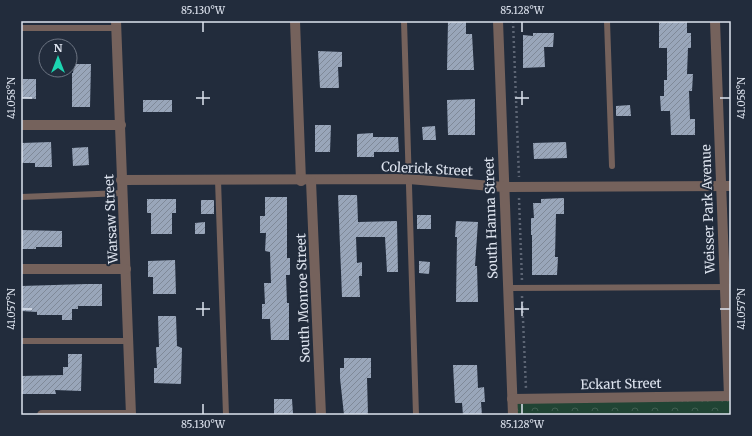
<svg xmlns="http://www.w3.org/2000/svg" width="752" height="436" viewBox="0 0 752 436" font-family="Merriweather,serif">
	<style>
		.park { fill: url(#park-crowns) }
		.building { fill: url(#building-hatch) }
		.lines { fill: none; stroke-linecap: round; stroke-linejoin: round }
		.path { stroke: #5d6574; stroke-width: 2.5; stroke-dasharray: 2 3; stroke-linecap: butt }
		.lane { stroke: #75625c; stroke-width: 6 }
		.street { stroke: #75625c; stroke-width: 10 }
		.ticks { fill: none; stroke: #dde3ee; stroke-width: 1.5 }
		.labels { text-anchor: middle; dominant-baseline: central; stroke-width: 4; stroke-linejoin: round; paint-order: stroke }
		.street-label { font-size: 13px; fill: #dde3ee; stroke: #222c3c }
		.neatline { fill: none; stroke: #dde3ee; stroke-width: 1.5 }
		.ticks-label { font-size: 10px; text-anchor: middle; fill: #dde3ee }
	</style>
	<defs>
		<pattern id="park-crowns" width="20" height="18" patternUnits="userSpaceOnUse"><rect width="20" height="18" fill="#204434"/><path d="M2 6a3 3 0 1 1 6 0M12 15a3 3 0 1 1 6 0" fill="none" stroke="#405f52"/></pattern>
		<pattern id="building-hatch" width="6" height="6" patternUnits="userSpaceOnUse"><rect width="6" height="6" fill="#99a6ba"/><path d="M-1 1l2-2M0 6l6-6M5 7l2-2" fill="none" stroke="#7f8998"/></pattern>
	</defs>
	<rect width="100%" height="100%" fill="#222c3c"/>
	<!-- park -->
	<polygon class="park" points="731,396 731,415 513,415 512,399"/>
	<!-- building -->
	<g class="building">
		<polygon points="448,21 466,21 466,34 472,34 474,70 447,70"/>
		<polygon points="659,21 687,21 687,33 691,33 691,48 688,48 687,74 693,74 692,91 689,91 690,119 695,119 695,135 671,135 670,111 661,111 660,96 664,96 664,80 667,80 667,48 659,48"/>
		<polygon points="533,33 554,33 553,47 544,47 545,67 523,68 523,35 533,36"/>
		<polygon points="318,51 342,52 342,67 338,67 339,88 320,88"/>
		<polygon points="74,64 91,64 90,107 72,107 72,73 73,73"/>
		<polygon points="23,79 36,79 36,99 22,98"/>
		<polygon points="475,99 475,135 448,135 447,100"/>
		<rect x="143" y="100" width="29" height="12"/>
		<polygon points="630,105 631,116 616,116 616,106"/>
		<polygon points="315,125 331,125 330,152 315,152"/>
		<polygon points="435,126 436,140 423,140 422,127"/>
		<polygon points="373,133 373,137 398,137 399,152 374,152 374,157 357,157 357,134"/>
		<polygon points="51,142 52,167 35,167 35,163 21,163 21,143"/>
		<polygon points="566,142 567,158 534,159 533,143"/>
		<polygon points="88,147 89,165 73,166 72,148"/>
		<polygon points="338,195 357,195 358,222 397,221 398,272 387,272 385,237 356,237 357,263 362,262 362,276 359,276 360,297 342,297"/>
		<polygon points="265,197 287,197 287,258 290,258 290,275 286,275 287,303 289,303 289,340 271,340 270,319 262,319 262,304 265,304 264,283 271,283 270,252 265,251 266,233 260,233 260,216 265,216"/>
		<polygon points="564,198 564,214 556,214 555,257 558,257 557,275 532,275 532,235 531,235 531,218 534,218 533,203 541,203 541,199"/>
		<polygon points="147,199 176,199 176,213 172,213 172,234 151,234 151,213 147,213"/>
		<rect x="201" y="200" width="13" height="14"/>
		<rect x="417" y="215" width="14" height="14"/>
		<polygon points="456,221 478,222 475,266 477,266 478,302 456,302 457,237 455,237"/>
		<polygon points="205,222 205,234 195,234 195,223"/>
		<polygon points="21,230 62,231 62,247 36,247 36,249 21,249"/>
		<polygon points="175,260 176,294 153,294 153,277 148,277 148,261"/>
		<polygon points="419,261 430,262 429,274 419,273"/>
		<polygon points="87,284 102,284 102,306 78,306 78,309 72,309 72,320 62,320 62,315 37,315 37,312 21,311 21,286"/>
		<polygon points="158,316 176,316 177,346 182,348 181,384 154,383 154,368 157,368 156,347 159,347"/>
		<polygon points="68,354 82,354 81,391 55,390 56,394 21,394 21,376 63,375 63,367 68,367"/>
		<polygon points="344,358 371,358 371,378 367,378 368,415 344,415 340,378 340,368 344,368"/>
		<polygon points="453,365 477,365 478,388 484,387 485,402 481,402 482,415 463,415 462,403 455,403"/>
		<polygon points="274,399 292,399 293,414 274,414"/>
	</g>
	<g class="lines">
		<!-- path -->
		<g class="path">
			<polyline points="513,21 519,177"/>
			<polyline points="519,198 522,281"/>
			<polyline points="522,296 526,389"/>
		</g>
		<!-- lane -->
		<g class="lane">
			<polyline points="404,21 416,415"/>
			<polyline points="607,21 612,166"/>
			<polyline points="21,28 117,28"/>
			<polyline points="218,180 226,415"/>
			<polyline points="21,197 123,193"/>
			<polyline points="507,288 731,287"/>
			<polyline points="21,341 129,341"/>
		</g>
		<!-- street -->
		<g class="street">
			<polyline points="116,21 131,415"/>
			<polyline points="295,21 301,181"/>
			<polyline points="498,21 513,415"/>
			<polyline points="715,21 729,396"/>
			<polyline points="21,125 121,125"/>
			<polyline points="121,180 409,179 503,187 731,186"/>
			<polyline points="311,181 321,415"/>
			<polyline points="21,269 126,269"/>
			<polyline points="512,399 731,396"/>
			<polyline points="42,415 131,415"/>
		</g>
	</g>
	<!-- ticks -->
	<path class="ticks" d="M203,22V32M522,22V32M203,91V105M522,91V105M22,98H32M196,98H210M515,98H529M720,98H730M203,302V316M522,302V316M22,309H32M196,309H210M515,309H529M720,309H730M203,404V414M522,404V414"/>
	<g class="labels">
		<!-- street labels -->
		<g class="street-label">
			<text transform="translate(427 169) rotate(3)">Colerick Street</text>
			<text transform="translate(708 209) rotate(-92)">Weisser Park Avenue</text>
			<text transform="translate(491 218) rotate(-92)">South Hanna Street</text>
			<text transform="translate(111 219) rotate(-93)">Warsaw Street</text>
			<text transform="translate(303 298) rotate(-92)">South Monroe Street</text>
			<text transform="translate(621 384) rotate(-1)">Eckart Street</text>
		</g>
	</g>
	<!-- border -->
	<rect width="752" height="436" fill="none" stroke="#222c3c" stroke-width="44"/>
	<!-- north arrow -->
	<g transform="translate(58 58)"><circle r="19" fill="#222c3c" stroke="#6d7583"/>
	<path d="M0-3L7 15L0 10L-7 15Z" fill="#1cd5b1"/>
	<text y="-6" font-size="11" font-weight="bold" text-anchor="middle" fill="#dde3ee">N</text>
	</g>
	<rect x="22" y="22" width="708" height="392" class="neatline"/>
	<g class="ticks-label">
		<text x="203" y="14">85.130°W</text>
		<text x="522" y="14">85.128°W</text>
		<text transform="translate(11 98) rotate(-90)" y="4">41.058°N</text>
		<text transform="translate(741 98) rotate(-90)" y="4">41.058°N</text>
		<text transform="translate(11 309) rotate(-90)" y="4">41.057°N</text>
		<text transform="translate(741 309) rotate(-90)" y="4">41.057°N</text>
		<text x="203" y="428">85.130°W</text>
		<text x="522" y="428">85.128°W</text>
	</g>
</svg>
